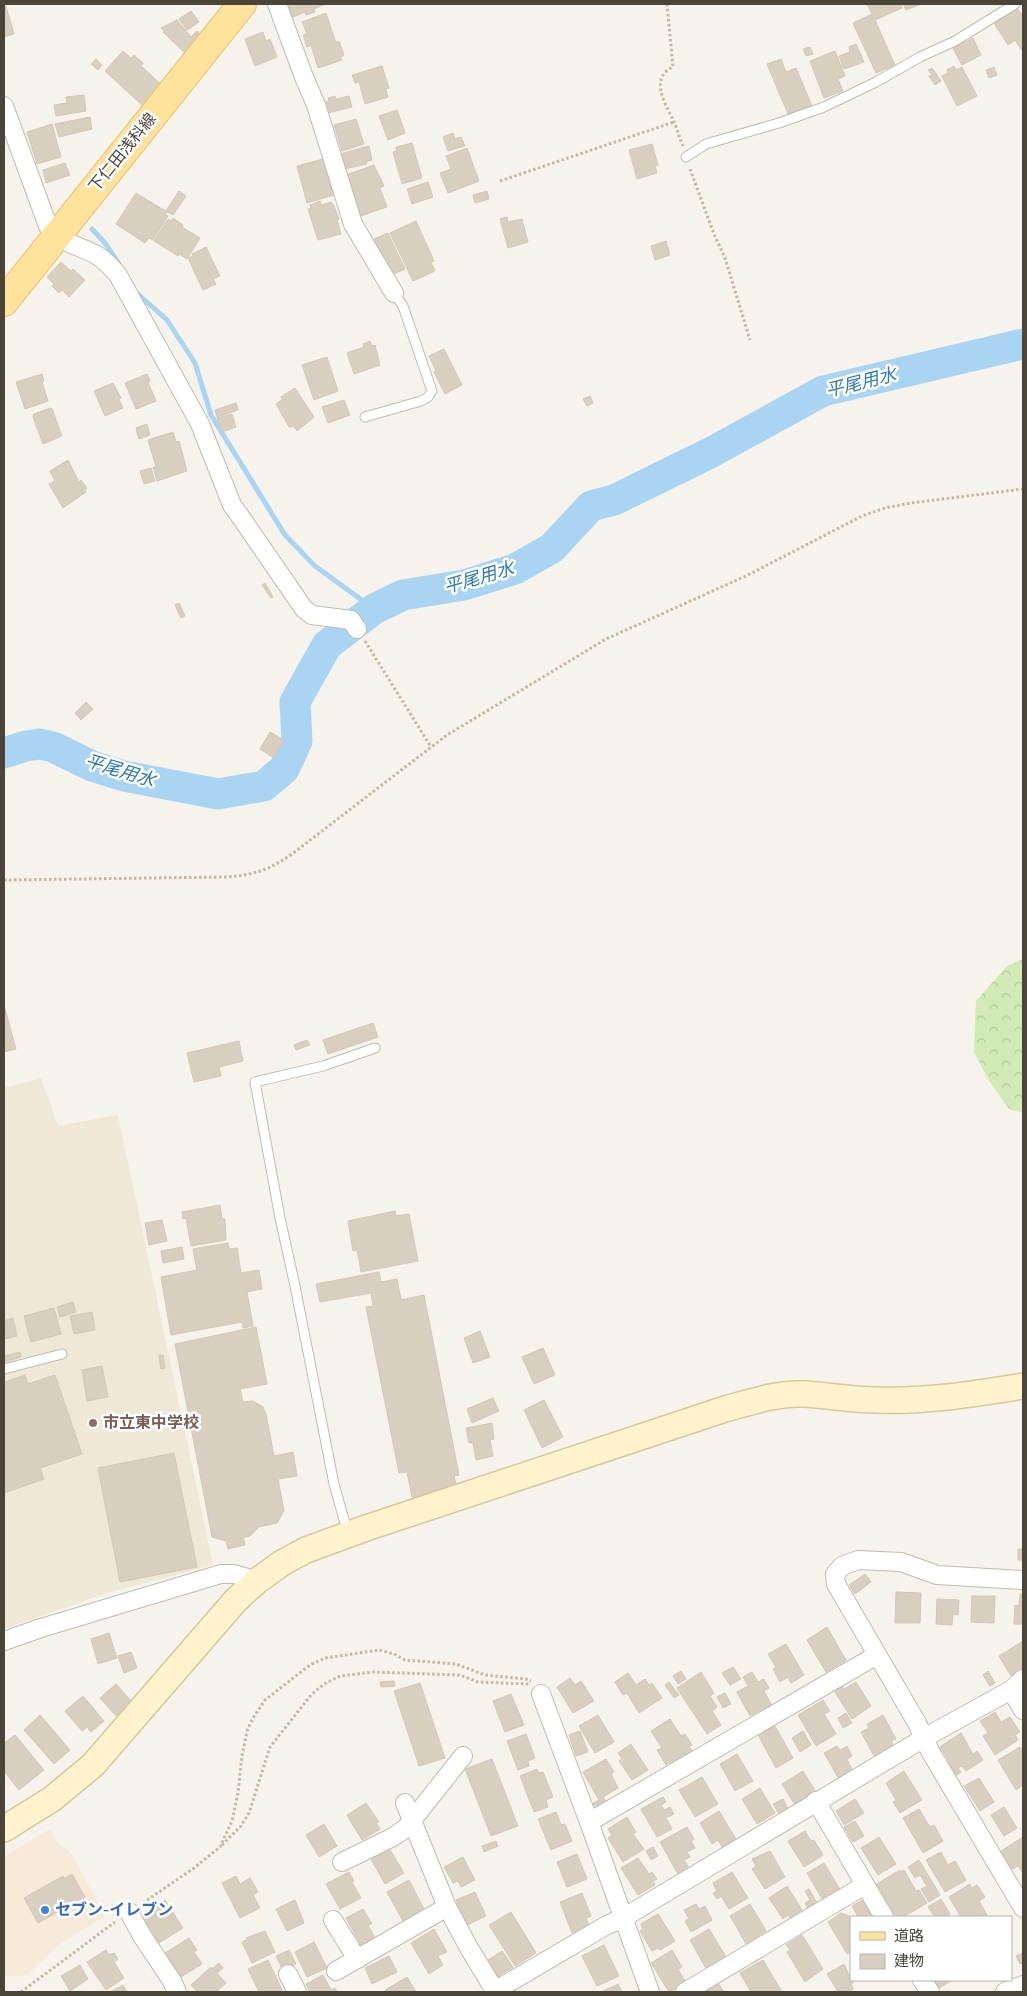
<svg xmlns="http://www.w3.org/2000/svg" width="1027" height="1996" viewBox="0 0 1027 1996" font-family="'Sofia Sans Condensed','Noto Sans JP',sans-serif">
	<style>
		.commercial { fill: #f7ead8 }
		.education { fill: #efe8d6 }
		.forest { fill: url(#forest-crowns) }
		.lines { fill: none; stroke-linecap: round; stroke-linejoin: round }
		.stream { stroke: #a9d4f2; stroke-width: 5 }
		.river { stroke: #a9d4f2; stroke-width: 31 }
		.building { fill: #d8cfc1; stroke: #d3c7b4 }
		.lane-casing { stroke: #c2bbae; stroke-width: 11 }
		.street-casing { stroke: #c2bbae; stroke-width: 20 }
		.secondary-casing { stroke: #d6c79b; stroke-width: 28 }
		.primary-casing { stroke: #e6c16a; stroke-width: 30 }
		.path { stroke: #c4b79f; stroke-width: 3; stroke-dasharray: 2.5 2.5; stroke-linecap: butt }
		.lane { stroke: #fff; stroke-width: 9 }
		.street { stroke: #fff; stroke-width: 18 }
		.secondary { stroke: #fff3cd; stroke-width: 25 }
		.primary { stroke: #ffe39c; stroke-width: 28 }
		.education-dot { fill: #8d6e63; stroke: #fff; stroke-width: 2 }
		.shop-dot { fill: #3f7fe0; stroke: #fff; stroke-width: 2 }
		.labels { text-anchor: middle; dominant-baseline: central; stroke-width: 5; stroke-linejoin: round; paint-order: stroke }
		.street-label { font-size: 16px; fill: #4b4439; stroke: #fff }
		.education-label { font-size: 16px; font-weight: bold; fill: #785e54; stroke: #fff; text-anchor: start }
		.shop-label { font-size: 16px; font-weight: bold; fill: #366cbe; stroke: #fff; text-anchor: start }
		.water-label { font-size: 18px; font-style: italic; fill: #2e7ab2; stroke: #fff }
	</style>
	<defs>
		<pattern id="forest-crowns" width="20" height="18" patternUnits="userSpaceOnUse" patternTransform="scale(1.25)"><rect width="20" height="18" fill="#d2eab5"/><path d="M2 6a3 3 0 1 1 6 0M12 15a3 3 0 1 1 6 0" fill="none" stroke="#b6ca9c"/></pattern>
	</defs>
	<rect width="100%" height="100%" fill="#f6f3ec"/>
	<!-- commercial -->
	<polygon class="commercial" points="50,1829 58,1844 71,1853 105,1916 61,1943 27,1975 4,1977 4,1857"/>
	<!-- education -->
	<polygon class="education" points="41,1078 58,1126 118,1115 213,1565 107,1593 4,1629 4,1088"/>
	<!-- forest -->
	<polygon class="forest" points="1023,959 1023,1113 1009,1109 988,1079 974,1052 976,1001 1007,966"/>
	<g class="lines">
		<!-- stream -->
		<g class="stream">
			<polyline points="92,229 105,243 119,264"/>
			<polyline points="138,294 167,320 195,363 211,415 285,535 315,566 374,609"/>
		</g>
		<!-- river -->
		<polyline class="river" points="4,753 26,746 40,744 53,747 92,766 124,776 218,794 264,786 284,769 297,741 295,702 327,645 374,609 403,595 464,585 515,569 552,548 591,506 614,500 710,453 823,391 1023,344"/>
	</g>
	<!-- building -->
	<g class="building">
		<polygon points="288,4 326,4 314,9 315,12 306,15 305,12 293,17"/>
		<polygon points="867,4 901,4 902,8 875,20 895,65 876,73 853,23 872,14"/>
		<polygon points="903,4 921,4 906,10"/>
		<polygon points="6,6 14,34 4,37 4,7"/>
		<polygon points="1017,8 1023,16 1023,52 1015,40 1008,45 994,23"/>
		<polygon points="191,11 199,22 187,30 179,19"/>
		<polygon points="326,13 336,43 339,41 344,55 340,57 342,60 318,68 311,45 307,47 303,35 307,34 302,22"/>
		<polygon points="177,20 191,37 197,31 204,39 187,55 163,32 164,31 161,28"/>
		<polygon points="263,32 266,41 270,39 277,57 255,66 245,39"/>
		<polygon points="973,38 981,55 962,65 953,48"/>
		<polygon points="856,44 864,62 844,69 839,56 850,52 849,47"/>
		<polygon points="810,47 813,54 806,56 803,49"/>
		<polygon points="123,51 131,58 134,55 143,63 141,66 163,86 144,107 105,71"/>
		<polygon points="835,51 845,76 838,79 843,91 824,98 810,61"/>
		<polygon points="96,59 102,65 98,70 91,64"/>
		<polygon points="781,59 786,72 796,68 812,106 788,114 767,64"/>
		<polygon points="382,66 389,88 386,89 388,97 365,104 359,82 355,83 352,75"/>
		<polygon points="954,66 956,70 962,67 977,96 957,106 942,76 948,73 947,70"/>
		<polygon points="994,67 997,75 989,78 986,70"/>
		<polygon points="932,68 941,81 935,85 929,76 932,75 928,70"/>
		<polygon points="84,95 86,111 56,116 54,105 67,103 66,97"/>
		<polygon points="335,96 336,99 349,96 352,107 328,113 325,102 329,101 328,98"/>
		<polygon points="397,110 405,133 388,140 379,116"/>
		<polygon points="90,117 92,129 59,137 55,124"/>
		<polygon points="356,119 364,144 342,151 334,125"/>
		<polygon points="52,124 61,157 37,164 27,132"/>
		<polygon points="453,133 455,139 461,137 465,146 448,151 443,137"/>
		<polygon points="412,143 422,178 402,184 393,152 397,151 396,147"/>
		<polygon points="652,144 658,165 655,166 657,173 637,179 629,150"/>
		<polygon points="369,146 372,160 366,162 367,164 344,169 340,154"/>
		<polygon points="467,148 479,181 448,193 440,173 451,169 446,156"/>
		<polygon points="323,159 334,195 307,203 297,166"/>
		<polygon points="65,163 70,175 46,183 43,170"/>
		<polygon points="374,165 384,186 380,188 387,207 361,216 346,175"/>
		<polygon points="428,182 433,197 412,204 407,189"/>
		<polygon points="179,191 186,196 173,215 166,211"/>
		<polygon points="487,191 489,199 475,203 473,195"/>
		<polygon points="136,193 167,212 165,215 168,216 153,240 149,238 145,243 116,224"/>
		<polygon points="320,201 322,205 331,202 333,204 339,219 337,220 341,234 318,240 308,209 311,208 310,205"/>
		<polygon points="507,217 508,222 522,219 528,242 508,248 500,219"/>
		<polygon points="173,218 183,225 182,227 200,238 187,259 179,254 178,256 154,241 168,219 171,221"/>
		<polygon points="416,221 434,261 431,262 435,271 413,281 390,233"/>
		<polygon points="388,233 405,269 394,274 387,262 385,263 374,239"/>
		<polygon points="666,241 670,255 655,260 651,246"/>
		<polygon points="206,247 220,276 213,279 216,284 203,290 188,258 193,256 192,254"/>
		<polygon points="61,262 71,271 73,269 85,280 69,297 62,290 59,293 52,286 54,284 47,277"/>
		<polygon points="370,341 372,346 375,345 380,365 354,374 347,353 364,347 363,344"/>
		<polygon points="444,349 462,385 445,394 434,372 436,371 429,356"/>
		<polygon points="327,357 338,391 314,400 302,365"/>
		<polygon points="42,374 44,381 42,382 48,401 25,409 16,382"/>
		<polygon points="147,374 150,381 148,382 156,401 136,409 125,383"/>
		<polygon points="113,383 121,398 119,399 123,408 105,416 94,391"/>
		<polygon points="295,388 314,417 297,431 294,426 289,427 276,404 283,399 281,397"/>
		<polygon points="590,396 593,403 587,406 583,399"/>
		<polygon points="344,400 350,415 328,423 322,407"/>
		<polygon points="236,403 238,410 217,417 215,410"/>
		<polygon points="50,408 52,409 62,436 43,444 33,417 34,414"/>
		<polygon points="232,414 236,427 222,432 217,418"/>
		<polygon points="147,424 150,435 139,439 136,428"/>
		<polygon points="173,432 176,442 179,441 187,471 157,481 153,467 156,467 148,440"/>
		<polygon points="68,460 79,482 81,480 87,488 85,490 86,492 63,508 49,484 55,481 50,471"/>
		<polygon points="151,468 155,481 144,484 140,471"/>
		<polygon points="265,583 273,597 271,598 262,585"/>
		<polygon points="179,603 185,616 181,618 175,605"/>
		<polygon points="86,702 93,709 81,720 75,713"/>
		<polygon points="270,732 284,740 274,758 260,749"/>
		<polygon points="4,1005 16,1049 4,1052"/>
		<polygon points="373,1023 378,1037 328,1054 323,1040"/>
		<polygon points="307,1040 310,1045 296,1050 294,1045"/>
		<polygon points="239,1041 243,1061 219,1067 221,1076 194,1082 187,1053"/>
		<polygon points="220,1205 222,1219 225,1219 226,1240 191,1246 186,1218 183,1219 182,1212"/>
		<polygon points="395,1211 396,1216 409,1214 418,1261 361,1272 357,1250 353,1251 348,1221"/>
		<polygon points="162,1220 167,1241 149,1245 145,1223"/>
		<polygon points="228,1243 229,1249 237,1248 241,1273 259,1270 262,1289 247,1292 253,1326 243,1328 242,1322 171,1335 161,1277 197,1270 193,1249"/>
		<polygon points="182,1247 184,1259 163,1263 161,1251"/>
		<polygon points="379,1272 381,1282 397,1279 401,1300 424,1295 459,1475 454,1476 457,1488 412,1497 407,1472 399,1473 366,1307 373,1306 371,1293 320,1302 316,1284"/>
		<polygon points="73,1302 76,1312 60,1317 57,1307"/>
		<polygon points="54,1308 61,1334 31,1342 24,1316"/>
		<polygon points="92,1312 95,1330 74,1334 70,1316"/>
		<polygon points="13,1318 17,1336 4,1339 4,1321"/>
		<polygon points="256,1327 267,1384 240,1389 243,1402 253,1401 263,1407 266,1414 274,1456 293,1452 297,1476 278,1479 284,1511 277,1523 259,1527 250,1536 243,1538 245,1545 228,1549 226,1541 212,1537 175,1344"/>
		<polygon points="480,1331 490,1357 473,1363 464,1338"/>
		<polygon points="543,1348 555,1375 534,1384 522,1357"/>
		<polygon points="20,1352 21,1357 4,1362 4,1356"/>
		<polygon points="159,1355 163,1355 165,1368 161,1369"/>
		<polygon points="102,1366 108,1397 87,1401 82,1370"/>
		<polygon points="25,1375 28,1384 55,1375 82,1454 40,1468 44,1479 4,1493 4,1382"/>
		<polygon points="493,1398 499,1411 472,1423 467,1409"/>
		<polygon points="544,1400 563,1437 542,1448 524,1410"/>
		<polygon points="492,1423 494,1439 490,1440 493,1456 476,1460 473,1443 469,1443 466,1428"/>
		<polygon points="174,1453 197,1567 120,1582 98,1468"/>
		<polygon points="1018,1549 1023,1549 1023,1566 1022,1560 1018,1560"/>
		<polygon points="865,1574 871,1582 855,1594 849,1585"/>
		<polygon points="896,1592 921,1593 920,1623 895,1623"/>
		<polygon points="1020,1594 1023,1594 1023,1624 1014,1624 1015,1605 1019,1606"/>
		<polygon points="972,1596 995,1596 994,1623 971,1622"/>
		<polygon points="937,1599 959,1600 958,1615 953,1614 952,1625 936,1624"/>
		<polygon points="827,1627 846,1660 826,1672 807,1640"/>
		<polygon points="109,1633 117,1658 98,1664 91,1639"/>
		<polygon points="1023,1641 1023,1669 1011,1676 999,1656"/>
		<polygon points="786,1644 804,1675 791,1683 788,1677 780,1682 773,1669 776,1667 768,1654"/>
		<polygon points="131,1652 137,1668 124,1673 118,1656"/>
		<polygon points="733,1667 741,1679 730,1685 722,1673"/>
		<polygon points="681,1671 686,1679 678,1684 673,1676"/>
		<polygon points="988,1671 995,1683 990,1686 983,1675"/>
		<polygon points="701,1672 714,1693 710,1696 717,1707 712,1711 721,1725 707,1734 677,1688"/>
		<polygon points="752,1672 758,1682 764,1679 769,1688 764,1691 773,1707 762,1714 761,1710 750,1716 737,1692 748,1686 743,1677"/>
		<polygon points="628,1673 636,1685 645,1679 649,1685 652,1683 662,1698 639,1713 627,1693 623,1695 615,1682"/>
		<polygon points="570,1678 575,1685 581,1681 594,1701 573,1713 557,1687"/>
		<polygon points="394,1681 395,1686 381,1687 380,1682"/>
		<polygon points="669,1682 679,1695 674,1698 665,1685"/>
		<polygon points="856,1682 871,1706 852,1719 833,1689 841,1684 844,1689"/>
		<polygon points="420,1683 445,1758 419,1766 394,1691"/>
		<polygon points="116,1684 132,1702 116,1716 100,1698"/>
		<polygon points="725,1693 731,1704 723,1708 717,1697"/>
		<polygon points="511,1694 524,1725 505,1732 493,1701"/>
		<polygon points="83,1696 104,1721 91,1732 87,1727 82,1731 65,1711"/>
		<polygon points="823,1700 830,1711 824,1714 836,1734 816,1746 798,1715"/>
		<polygon points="995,1712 1001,1722 1010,1717 1020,1732 1015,1735 1018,1740 995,1755 983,1736 988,1733 980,1721"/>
		<polygon points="846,1713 852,1723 843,1728 838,1718"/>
		<polygon points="40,1715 70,1750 54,1764 24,1730"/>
		<polygon points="598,1715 614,1742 595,1753 579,1726"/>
		<polygon points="883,1715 896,1739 891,1741 895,1748 881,1755 880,1753 874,1756 861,1732 869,1728 867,1724"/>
		<polygon points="670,1719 681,1736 685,1734 692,1745 689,1746 695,1755 673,1768 669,1762 666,1765 657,1750 662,1748 651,1731"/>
		<polygon points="775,1726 793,1758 776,1768 758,1735"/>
		<polygon points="580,1731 588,1752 576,1756 569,1735"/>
		<polygon points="803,1731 811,1745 800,1752 792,1738"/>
		<polygon points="961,1733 973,1754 977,1751 983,1760 966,1771 962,1766 958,1768 961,1772 954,1777 945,1763 949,1761 940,1747"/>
		<polygon points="526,1734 535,1758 528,1761 529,1766 518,1770 507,1741"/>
		<polygon points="15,1735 44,1770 19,1790 4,1771 4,1743"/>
		<polygon points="631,1744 648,1770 632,1780 619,1761 622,1759 618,1753"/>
		<polygon points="837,1746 840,1750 847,1746 852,1756 847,1759 853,1771 839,1779 824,1753"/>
		<polygon points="1020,1747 1023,1752 1023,1785 1016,1790 998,1760"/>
		<polygon points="737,1754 753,1781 735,1791 720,1764"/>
		<polygon points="492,1759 518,1826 491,1836 465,1769"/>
		<polygon points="606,1759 614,1772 611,1774 618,1788 603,1797 608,1805 601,1809 592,1804 599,1800 583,1772"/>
		<polygon points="537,1769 539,1773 543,1772 553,1797 546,1800 548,1807 534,1812 520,1776"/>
		<polygon points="803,1771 816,1792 795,1805 782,1784"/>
		<polygon points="904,1771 922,1800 900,1813 893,1802 896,1800 886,1783"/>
		<polygon points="702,1777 718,1804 695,1817 679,1790"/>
		<polygon points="979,1778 994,1802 980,1811 964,1786"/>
		<polygon points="760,1788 775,1813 757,1824 742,1799"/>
		<polygon points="663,1797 666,1802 661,1805 664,1810 670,1807 674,1814 666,1818 672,1829 657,1837 641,1809"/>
		<polygon points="783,1799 788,1809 779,1814 773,1804"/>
		<polygon points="855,1799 864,1813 844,1825 836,1811"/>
		<polygon points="366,1803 379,1822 376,1823 380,1829 362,1840 347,1815"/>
		<polygon points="1004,1807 1017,1828 1004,1836 991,1815"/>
		<polygon points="919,1809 930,1827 934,1825 943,1841 923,1853 903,1818"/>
		<polygon points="719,1811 736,1839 722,1847 718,1840 712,1844 700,1823"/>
		<polygon points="556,1812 561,1825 565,1824 572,1841 551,1850 538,1819"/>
		<polygon points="627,1817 636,1832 633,1834 644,1849 623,1862 608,1838 612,1835 608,1829"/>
		<polygon points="855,1821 864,1836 853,1842 844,1827"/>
		<polygon points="324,1824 337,1846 319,1857 306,1835"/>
		<polygon points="687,1827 694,1839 691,1841 695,1848 687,1852 690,1857 684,1860 689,1868 678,1874 660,1842"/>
		<polygon points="805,1831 811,1841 814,1840 823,1855 804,1867 788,1841"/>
		<polygon points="879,1837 896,1864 878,1875 861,1848"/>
		<polygon points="1023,1837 1023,1871 1022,1872 1018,1866 1012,1869 1001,1851"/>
		<polygon points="496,1841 498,1846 484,1852 482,1846"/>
		<polygon points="653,1847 658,1856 651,1860 646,1851"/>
		<polygon points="389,1848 404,1873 385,1884 371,1859"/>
		<polygon points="770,1851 785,1877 765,1889 752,1869 756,1866 752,1859"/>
		<polygon points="941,1852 948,1865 955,1861 966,1880 945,1892 926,1860"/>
		<polygon points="577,1854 587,1879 567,1887 557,1862"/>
		<polygon points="463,1857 475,1880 461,1887 458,1881 453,1883 444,1867"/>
		<polygon points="638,1858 649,1874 652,1872 657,1879 653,1881 655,1885 638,1895 621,1868"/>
		<polygon points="919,1860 940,1895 929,1902 921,1889 927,1886 920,1875 915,1878 908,1867"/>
		<polygon points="824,1863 841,1891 824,1902 807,1873"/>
		<polygon points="900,1870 901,1872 904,1870 916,1891 919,1890 927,1903 903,1917 894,1917 875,1885"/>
		<polygon points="349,1872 354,1881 352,1882 361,1898 340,1909 326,1884"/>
		<polygon points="732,1872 748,1898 729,1909 721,1896 717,1899 713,1893 717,1891 713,1883"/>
		<polygon points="72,1874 85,1897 38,1923 24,1898 63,1876 64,1879"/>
		<polygon points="236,1876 240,1884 250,1878 258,1892 253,1895 260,1908 240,1918 222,1883"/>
		<polygon points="409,1880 424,1909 417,1912 420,1916 408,1922 406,1919 403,1921 387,1892"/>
		<polygon points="970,1884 972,1888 977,1885 985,1897 979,1901 988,1917 961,1917 949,1897"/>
		<polygon points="787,1886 802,1910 790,1918 788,1915 783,1919 769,1898"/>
		<polygon points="809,1889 820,1908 810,1913 805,1903 810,1900 805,1891"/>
		<polygon points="475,1892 486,1916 467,1925 456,1900"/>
		<polygon points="582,1893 591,1916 586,1918 589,1926 572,1933 560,1902"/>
		<polygon points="941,1899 950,1914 946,1917 935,1917 928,1907"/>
		<polygon points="165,1900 183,1928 159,1943 142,1915"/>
		<polygon points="295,1900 304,1923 287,1931 276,1909"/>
		<polygon points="863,1900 868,1900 875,1913 867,1917 858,1917 852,1906"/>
		<polygon points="696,1904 699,1909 705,1906 712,1920 691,1932 685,1921 689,1919 684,1910"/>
		<polygon points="750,1904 766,1931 746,1944 730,1916"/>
		<polygon points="363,1909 372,1924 368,1925 376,1940 362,1947 346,1918"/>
		<polygon points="511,1912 536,1953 515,1966 489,1925"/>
		<polygon points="841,1913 849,1916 851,1919 851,1952 847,1954 828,1922"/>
		<polygon points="658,1914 675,1941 660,1950 658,1948 652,1951 640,1931 643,1929 641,1924"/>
		<polygon points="434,1929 447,1952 438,1956 443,1965 429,1974 411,1943"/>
		<polygon points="709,1929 728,1960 708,1972 690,1940"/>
		<polygon points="265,1931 275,1952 252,1963 242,1942 247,1940 246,1938"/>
		<polygon points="802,1935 823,1969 805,1982 787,1952 790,1950 786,1945"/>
		<polygon points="189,1938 197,1950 194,1952 202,1964 181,1977 165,1953"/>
		<polygon points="314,1942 327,1968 307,1977 295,1952"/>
		<polygon points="604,1945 619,1976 597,1986 582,1956"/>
		<polygon points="106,1950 109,1955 114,1953 118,1959 114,1962 124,1978 106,1990 87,1962"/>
		<polygon points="289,1950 296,1964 283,1970 276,1956"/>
		<polygon points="672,1950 682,1967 678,1969 686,1983 669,1992 651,1963"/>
		<polygon points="502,1951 513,1967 496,1978 485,1962"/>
		<polygon points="1023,1953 1023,1963 1020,1964 1016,1956"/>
		<polygon points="389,1956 397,1972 372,1984 365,1968"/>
		<polygon points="268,1960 282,1990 278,1992 259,1992 248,1969"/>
		<polygon points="763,1960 782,1992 751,1992 740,1973"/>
		<polygon points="219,1963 223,1968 217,1973 226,1983 216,1992 203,1991 198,1992 191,1985 211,1967 212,1969"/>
		<polygon points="844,1964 853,1983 851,1984 853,1989 848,1992 838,1992 827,1974"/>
		<polygon points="80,1965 88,1979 70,1991 61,1976"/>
		<polygon points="323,1975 331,1990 335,1988 337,1992 310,1992 306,1984"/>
		<polygon points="407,1977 416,1992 387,1992 385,1990"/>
		<polygon points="934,1980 953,1980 939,1988"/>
		<polygon points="718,1983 724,1992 707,1992 706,1990"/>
		<polygon points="618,1984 622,1992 601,1992"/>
		<polygon points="123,1985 127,1992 110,1992"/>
	</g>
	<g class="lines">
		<!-- lane casing -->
		<g class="lane-casing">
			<g id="lane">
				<polyline points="686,157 706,144 779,123 824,107 876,82 920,57 955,41 1015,4"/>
				<polyline points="365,417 421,401 428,397 432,391 403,306 394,293"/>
				<polyline points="4,1369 62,1354"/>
				<polyline points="348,1534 334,1484 295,1286 280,1218 255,1082 323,1066 375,1048"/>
			</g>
		</g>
		<!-- street casing -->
		<g class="street-casing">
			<g id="street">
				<polyline points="277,4 304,77 316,105 353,224 394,293"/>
				<path d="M4,106L48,226C58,243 82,246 98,256C106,261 112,268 118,275L200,424L232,505L240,516L304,609L312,615L351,620L357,629"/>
				<polyline points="1023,1580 937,1575 901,1562 858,1560 842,1566 835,1574 836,1584 917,1723 930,1751 1023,1908"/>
				<polyline points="4,1641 41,1628 221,1574 234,1574 257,1581"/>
				<polyline points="1011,1690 1023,1710"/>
				<polyline points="541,1694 589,1822"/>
				<polyline points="816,1801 884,1917"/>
				<polyline points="405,1803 447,1907 469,1948 495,1991"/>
				<polyline points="342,1862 393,1837 406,1828 463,1756"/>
				<polyline points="129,1912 142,1936 172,1981 177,1992"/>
				<polyline points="333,1920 357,1959"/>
				<polyline points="336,1971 447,1907"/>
				<polyline points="288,1974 297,1992"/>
				<polyline points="922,1980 930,1992"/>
				<polyline points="493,1992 607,1925 623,1918 924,1738 1011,1690 1023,1679"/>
				<polyline points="650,1992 589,1822 877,1655"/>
				<polyline points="685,1992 865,1885"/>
				<polyline points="1005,1992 1023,1985"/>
			</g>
		</g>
		<!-- secondary casing -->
		<g class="secondary-casing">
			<path id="secondary" d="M4,1829L52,1799L93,1765L236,1600L257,1581L282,1563L306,1550L366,1528L725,1409C751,1402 777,1393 803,1394C827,1395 851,1400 876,1400C925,1402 974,1394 1023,1386"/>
		</g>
		<!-- primary casing -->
		<g class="primary-casing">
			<polyline id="primary" points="4,302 242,4"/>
		</g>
		<!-- path -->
		<g class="path">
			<path d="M667,4L673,67C649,78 665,103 673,120C677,128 679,137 683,146"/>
			<polyline points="690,169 714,234 725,258 750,340"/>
			<polyline points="500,181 674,122"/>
			<polyline points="365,641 431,747"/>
			<path d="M4,880L226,877C254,875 269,870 292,854L447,735L606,639L746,576L862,516L885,508L911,503L1023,489"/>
			<polyline points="222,1845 241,1826 249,1813 270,1747 311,1695 324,1684 340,1676 373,1672 460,1675 478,1682 529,1684"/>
			<polyline points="143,1903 194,1868 220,1847 232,1821 238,1793 242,1756 247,1731 253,1718 265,1700 310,1665 325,1658 379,1650 394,1654 405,1660 456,1664 485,1675 526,1679 531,1681"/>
			<polyline points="21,1992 115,1922"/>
		</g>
		<!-- lane -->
		<use href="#lane" class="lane"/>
		<!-- street -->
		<use href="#street" class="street"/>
		<!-- secondary -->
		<use href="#secondary" class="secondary"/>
		<!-- primary -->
		<use href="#primary" class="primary"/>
	</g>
	<!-- markers -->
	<circle class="education-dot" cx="93" cy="1423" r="5"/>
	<circle class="shop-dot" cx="45" cy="1910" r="5"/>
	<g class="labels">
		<!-- street labels -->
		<g class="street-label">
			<text transform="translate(123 153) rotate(-51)">下仁田浅科線</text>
		</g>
		<!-- education labels -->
		<g class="education-label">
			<text x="103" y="1423">市立東中学校</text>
		</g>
		<!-- shop labels -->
		<g class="shop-label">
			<text x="55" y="1910">セブン-イレブン</text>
		</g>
		<!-- water labels -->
		<g class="water-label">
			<text transform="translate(861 383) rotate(-14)">平尾用水</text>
			<text transform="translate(479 578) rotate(-16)">平尾用水</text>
			<text transform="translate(120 771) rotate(17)">平尾用水</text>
		</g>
	</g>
	<!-- border -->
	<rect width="1027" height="1996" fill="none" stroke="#4b4439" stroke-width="10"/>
	<!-- legend -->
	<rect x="850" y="1916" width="162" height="65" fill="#ffffff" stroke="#b7b4b0"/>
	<rect x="860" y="1932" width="25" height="8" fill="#ffe39c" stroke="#b7b4b0"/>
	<text x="894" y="1941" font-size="15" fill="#4b4439">道路</text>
	<rect x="860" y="1954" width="25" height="15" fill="#d8cfc1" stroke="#b7b4b0"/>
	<text x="894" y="1966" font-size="15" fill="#4b4439">建物</text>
</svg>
